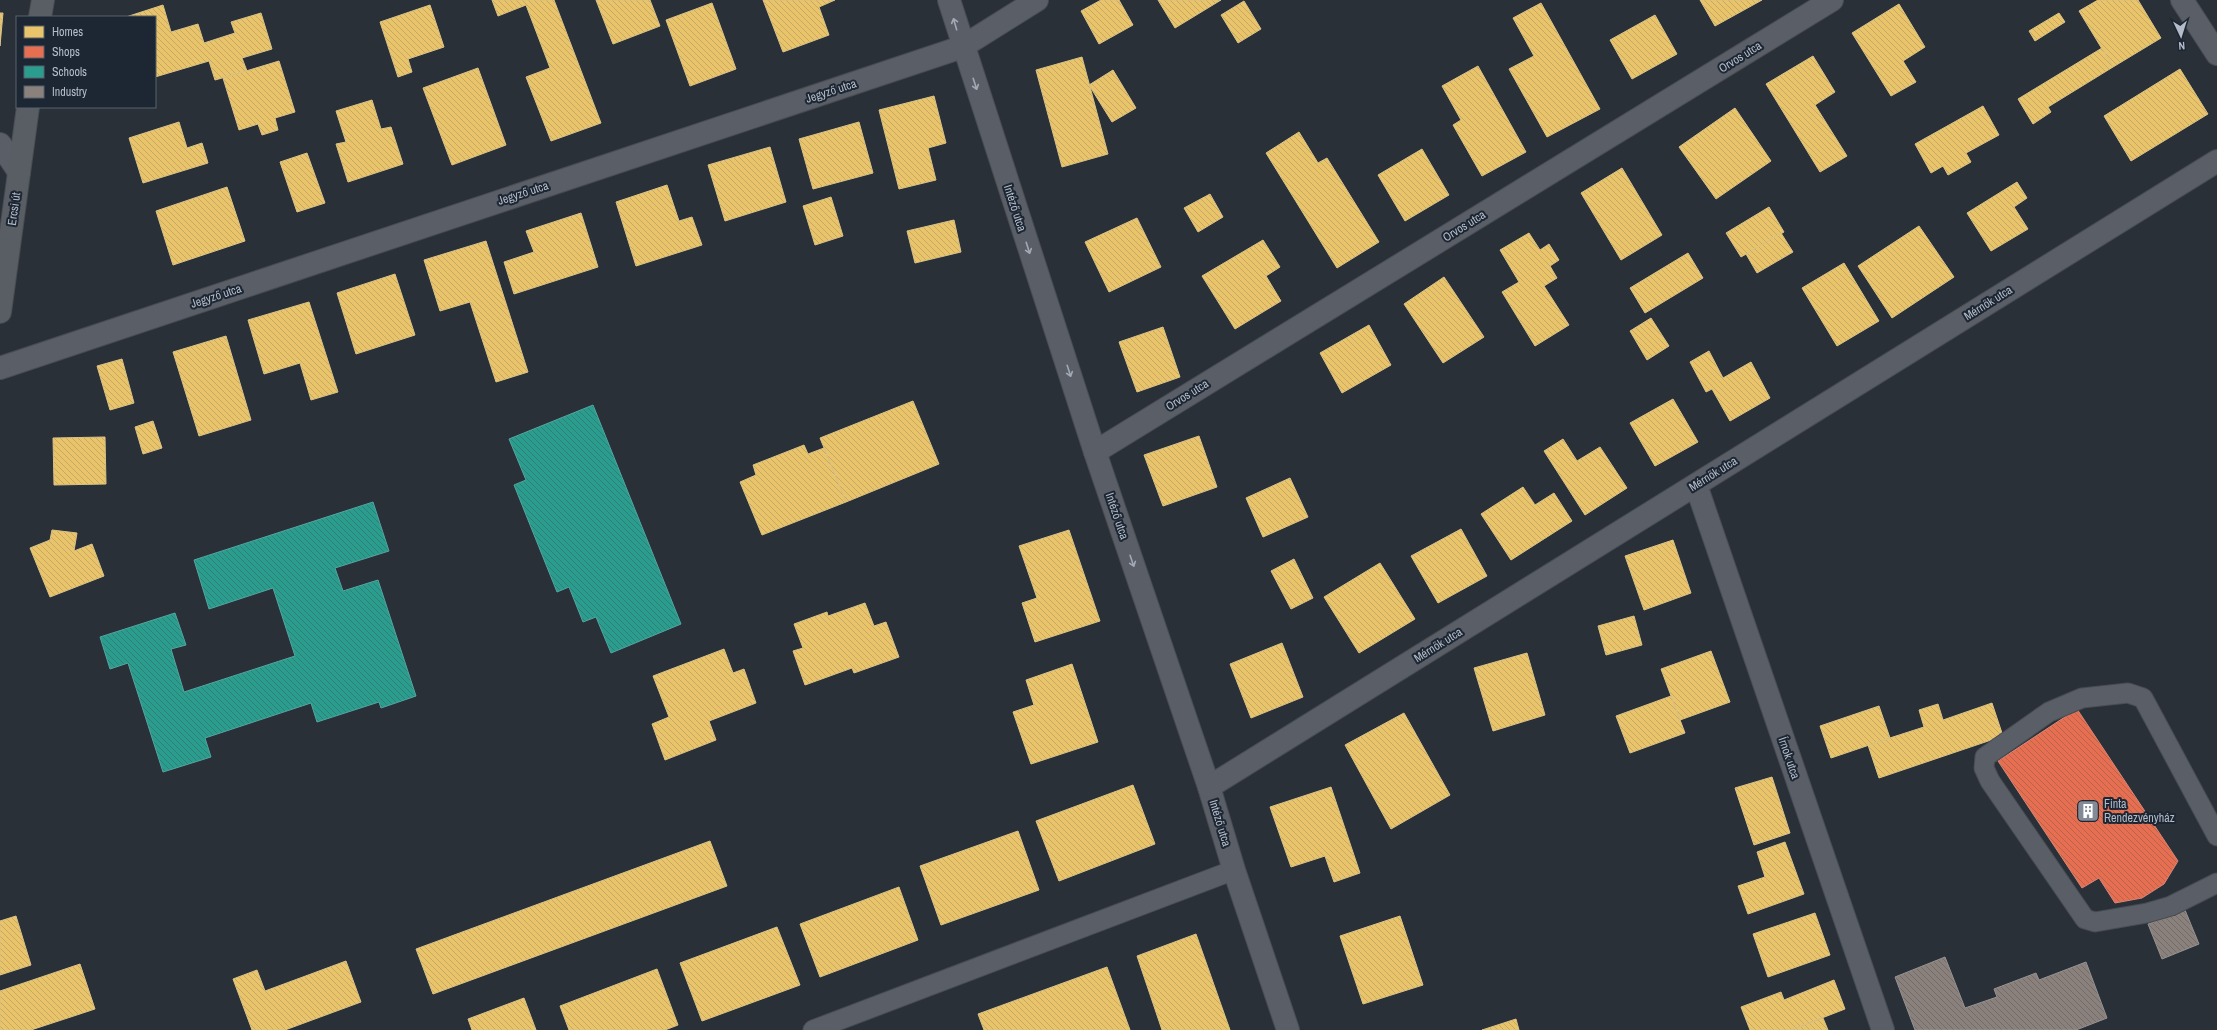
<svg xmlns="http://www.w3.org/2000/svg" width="2217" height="1030" viewBox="0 0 2217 1030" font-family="'Archivo Narrow',sans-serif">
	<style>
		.homes { fill: url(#homes-back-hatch); stroke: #d9c286 }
		.shops { fill: url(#shops-back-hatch); stroke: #d88675 }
		.schools { fill: url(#schools-back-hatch); stroke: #53a6a0 }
		.industry { fill: url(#industry-back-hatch); stroke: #979393 }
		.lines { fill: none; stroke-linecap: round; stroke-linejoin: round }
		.service-casing { stroke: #484c53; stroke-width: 21 }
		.minor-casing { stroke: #484c53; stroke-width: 24 }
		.secondary-casing { stroke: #484c53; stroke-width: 24 }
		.service { stroke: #5a5e66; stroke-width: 19 }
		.minor { stroke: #5a5e66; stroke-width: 22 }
		.secondary { stroke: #595d64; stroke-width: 22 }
		.oneway { stroke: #a2a9b5 }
		.labels { text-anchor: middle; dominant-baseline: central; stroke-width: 4; stroke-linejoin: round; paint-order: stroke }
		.street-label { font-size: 12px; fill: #b4bcc9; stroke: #1d2633 }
		.poi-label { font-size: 12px; fill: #b4bcc9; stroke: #1d2633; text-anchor: start }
	</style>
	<defs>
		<pattern id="homes-back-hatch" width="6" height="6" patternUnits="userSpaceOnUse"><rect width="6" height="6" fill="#e9c46a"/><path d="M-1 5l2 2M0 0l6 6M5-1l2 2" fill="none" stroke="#c5a861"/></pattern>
		<pattern id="shops-back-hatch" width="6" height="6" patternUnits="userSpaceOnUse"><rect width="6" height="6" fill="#e76f51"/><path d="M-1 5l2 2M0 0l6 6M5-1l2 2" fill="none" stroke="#bb614c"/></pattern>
		<pattern id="schools-back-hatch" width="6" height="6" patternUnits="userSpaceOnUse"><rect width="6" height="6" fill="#2a9d8f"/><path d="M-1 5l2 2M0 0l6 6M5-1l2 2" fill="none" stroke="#2e7f76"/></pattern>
		<pattern id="industry-back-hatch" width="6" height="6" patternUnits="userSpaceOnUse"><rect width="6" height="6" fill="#8a817c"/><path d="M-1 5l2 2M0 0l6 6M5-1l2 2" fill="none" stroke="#716b69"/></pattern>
	</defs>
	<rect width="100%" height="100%" fill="#2a3038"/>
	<!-- homes -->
	<g class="homes">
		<polygon points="492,0 554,0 601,123 551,141 526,77 550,68 526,5 498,16"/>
		<polygon points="596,0 650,0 660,26 613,44"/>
		<polygon points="763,0 835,0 819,7 829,35 783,52"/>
		<polygon points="1101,0 1119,0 1133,25 1099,44 1081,11"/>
		<polygon points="1158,0 1221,0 1175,28"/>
		<polygon points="1700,0 1762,0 1715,26"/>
		<polygon points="2098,0 2138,0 2161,38 2113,67 2079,11"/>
		<polygon points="1244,1 1261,29 1238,43 1221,15"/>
		<polygon points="712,3 736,69 690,86 666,20"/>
		<polygon points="1541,3 1600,109 1547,137 1509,69 1534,56 1513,18"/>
		<polygon points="1899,4 1925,47 1903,61 1916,82 1891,96 1852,33"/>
		<polygon points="163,5 171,32 198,24 204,43 235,33 231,22 261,13 272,49 242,58 247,71 215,80 209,61 155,77 155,17 126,17"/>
		<polygon points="430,5 444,47 408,59 412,72 398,77 380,22"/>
		<polygon points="0,13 3,13 0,46"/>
		<polygon points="2059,13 2065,22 2035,41 2029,31"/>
		<polygon points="1655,15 1677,54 1632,79 1610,40"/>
		<polygon points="2102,48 2113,67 2048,107 2051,112 2033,124 2018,99"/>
		<polygon points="1813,56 1835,92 1815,105 1847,156 1820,172 1766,84"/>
		<polygon points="1082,57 1108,154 1062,167 1036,70"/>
		<polygon points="279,61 295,112 275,118 278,130 262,135 258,124 239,130 223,78"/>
		<polygon points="1478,66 1526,152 1482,176 1453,125 1461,120 1442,86"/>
		<polygon points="478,68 506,145 452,165 423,88"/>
		<polygon points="2180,69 2208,114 2131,161 2104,116"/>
		<polygon points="1113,70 1136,108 1112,122 1089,85"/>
		<polygon points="934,96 946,143 928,148 936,180 899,189 879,110"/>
		<polygon points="372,100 381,129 391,127 403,164 348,182 336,144 346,142 336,111"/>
		<polygon points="1983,106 1999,135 1966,153 1971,162 1948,175 1943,166 1931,173 1915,144"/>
		<polygon points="1735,108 1771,161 1716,199 1679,147"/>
		<polygon points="179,122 187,148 202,143 208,163 143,183 129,138"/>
		<polygon points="859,122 873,173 813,189 799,139"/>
		<polygon points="1299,132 1318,163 1327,158 1379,242 1337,268 1266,153"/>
		<polygon points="770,147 786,202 725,221 708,165"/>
		<polygon points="1422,149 1449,195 1405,221 1378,175"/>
		<polygon points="307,153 325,203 297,212 280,162"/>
		<polygon points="1622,168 1662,235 1621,260 1581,193"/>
		<polygon points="2017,182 2027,198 2014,207 2028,229 1991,251 1967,213"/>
		<polygon points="667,185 679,221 692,217 702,245 636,266 616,202"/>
		<polygon points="227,187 245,241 173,265 156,211"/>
		<polygon points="1210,194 1223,217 1198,232 1184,208"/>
		<polygon points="831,197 843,236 815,245 803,206"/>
		<polygon points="1769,207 1784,232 1741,257 1726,233"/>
		<polygon points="581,213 598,267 514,294 504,262 534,252 526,231"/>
		<polygon points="1137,218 1161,267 1109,292 1085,242"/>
		<polygon points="954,220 961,252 915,263 907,231"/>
		<polygon points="1919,226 1954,277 1892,318 1858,266"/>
		<polygon points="1529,233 1540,250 1549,244 1559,260 1550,266 1557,278 1544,286 1569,325 1535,346 1502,292 1519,282 1500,250"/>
		<polygon points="1781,233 1793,252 1757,273 1746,254"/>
		<polygon points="1263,240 1280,267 1266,276 1281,301 1235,329 1202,276"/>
		<polygon points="486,241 528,372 496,382 470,302 440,311 424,260"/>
		<polygon points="1688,253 1703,278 1645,313 1630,288"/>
		<polygon points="1844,263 1879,321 1837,346 1802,288"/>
		<polygon points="395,274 415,335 356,354 337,293"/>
		<polygon points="1444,277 1484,337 1443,363 1404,304"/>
		<polygon points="309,302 338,392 311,400 300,363 264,374 248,320"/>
		<polygon points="1651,318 1669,346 1647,360 1630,331"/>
		<polygon points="1369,325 1391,365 1342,393 1320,353"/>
		<polygon points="1163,327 1180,377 1137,392 1119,342"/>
		<polygon points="226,336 251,420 199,436 173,352"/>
		<polygon points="1709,351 1723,378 1751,362 1770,398 1730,421 1712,389 1706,392 1690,362"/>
		<polygon points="122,359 134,403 110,410 97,366"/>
		<polygon points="1673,399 1698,442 1655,466 1630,423"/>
		<polygon points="913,401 939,464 846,502 820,438"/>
		<polygon points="153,421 162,448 143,454 135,427"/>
		<polygon points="1199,436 1217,487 1163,506 1144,455"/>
		<polygon points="105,437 106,484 54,485 53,438"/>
		<polygon points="1563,439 1577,461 1600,447 1627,488 1585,515 1544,451"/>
		<polygon points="804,445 808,454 824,448 846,502 762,535 740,482 756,475 753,465"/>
		<polygon points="1290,478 1308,517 1263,537 1246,498"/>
		<polygon points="1523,487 1535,505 1554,493 1572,521 1511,560 1481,514"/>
		<polygon points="1461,529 1487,576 1438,603 1411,556"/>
		<polygon points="52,530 77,533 74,551 92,544 104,576 50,597 30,548 50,540"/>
		<polygon points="1069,530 1100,621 1035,642 1022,603 1037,598 1019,546"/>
		<polygon points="1673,540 1691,593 1644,610 1625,556"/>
		<polygon points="1294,559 1313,598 1291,609 1271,571"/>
		<polygon points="1380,563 1415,619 1359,653 1324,597"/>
		<polygon points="865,603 874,626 886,622 899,657 854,673 852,668 805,685 793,651 803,648 794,624 827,612 828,616"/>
		<polygon points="1634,616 1642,645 1606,655 1598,626"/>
		<polygon points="1282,643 1303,697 1251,718 1230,664"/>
		<polygon points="724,649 733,673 744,669 756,703 709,721 716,740 665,760 652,724 669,717 653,676"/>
		<polygon points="1711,651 1730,702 1680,720 1661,669"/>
		<polygon points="1527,653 1545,715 1493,731 1474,668"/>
		<polygon points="1072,664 1098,742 1031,764 1013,712 1034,705 1026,680"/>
		<polygon points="1671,696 1685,733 1630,753 1616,716"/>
		<polygon points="1992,703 2003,736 1879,778 1868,745 1924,727 1919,710 1938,704 1943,720"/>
		<polygon points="1879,706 1890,738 1831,758 1820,726"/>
		<polygon points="1404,713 1450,795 1391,829 1345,745"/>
		<polygon points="1772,777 1790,833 1754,845 1735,788"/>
		<polygon points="1133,785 1155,844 1059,881 1036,821"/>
		<polygon points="1331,787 1360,873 1334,882 1325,856 1291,867 1270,807"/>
		<polygon points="1018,831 1039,890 941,925 920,866"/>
		<polygon points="710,841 727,886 433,994 416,949"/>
		<polygon points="1785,842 1804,894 1748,914 1738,886 1765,877 1757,852"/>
		<polygon points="899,887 918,940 820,977 800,924"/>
		<polygon points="1815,913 1830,955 1768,977 1753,934"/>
		<polygon points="16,916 31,965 0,975 0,921"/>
		<polygon points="1400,916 1423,985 1363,1004 1340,936"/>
		<polygon points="777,927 800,985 702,1021 680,963"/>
		<polygon points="1196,934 1230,1030 1162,1030 1137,956"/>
		<polygon points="346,961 361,1002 285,1030 252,1030 233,979 257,970 265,991"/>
		<polygon points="80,964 95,1009 31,1030 0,1030 0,991"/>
		<polygon points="1107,967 1130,1030 984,1030 978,1014"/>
		<polygon points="657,969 678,1025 665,1030 569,1030 560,1006"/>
		<polygon points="1834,980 1845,1009 1791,1030 1750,1030 1741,1007 1781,992 1784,1000"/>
		<polygon points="524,998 536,1030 472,1030 468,1019"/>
		<polygon points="1823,1018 1828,1030 1791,1030"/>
		<polygon points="1516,1019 1519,1030 1482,1030"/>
	</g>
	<!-- shops -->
	<polygon class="shops" points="2077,709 2178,861 2164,884 2142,898 2115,903 2099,878 2082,888 1998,761"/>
	<!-- schools -->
	<g class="schools">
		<polygon points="593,405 681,624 611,653 596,617 583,622 569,587 557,592 514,485 526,480 509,439"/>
		<polygon points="373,502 389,551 335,568 343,591 378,580 416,696 381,708 379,702 317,722 311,703 205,738 211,757 163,772 128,663 110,669 100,637 175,613 186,645 171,649 184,692 295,656 273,588 209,609 194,560"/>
	</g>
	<!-- industry -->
	<g class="industry">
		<polygon points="2185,910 2199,944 2162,959 2148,924"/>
		<polygon points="1945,957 1965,1008 1997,997 1994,989 2036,973 2039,980 2086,962 2107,1018 2076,1030 1915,1030 1895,977"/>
	</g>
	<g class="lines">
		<!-- service casing -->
		<g class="service-casing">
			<g id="service">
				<polyline points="2217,836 2143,698 2128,693 2082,698 2049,712 1985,757 1984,768 1990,781 2085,919 2095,922 2147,913 2171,906 2217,883"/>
				<polyline points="813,1030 1234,870"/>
			</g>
		</g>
		<!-- minor casing -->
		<g class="minor-casing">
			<g id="minor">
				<polyline points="949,0 1095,452 1209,787 1234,870 1288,1030"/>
				<polyline points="2182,0 2217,54"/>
				<polyline points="0,144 19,172"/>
				<polyline points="0,368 962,47 1037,0"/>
				<polyline points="1095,452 1832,0"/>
				<polyline points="1696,485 1883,1030"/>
				<polyline points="1209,787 2217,161"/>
			</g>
		</g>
		<!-- secondary casing -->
		<g class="secondary-casing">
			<g id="secondary">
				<polyline points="40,17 43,0"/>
				<polyline points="0,312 28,107"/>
			</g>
		</g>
		<!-- service -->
		<use href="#service" class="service"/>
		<!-- minor -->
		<use href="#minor" class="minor"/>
		<!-- secondary -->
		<use href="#secondary" class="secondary"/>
	</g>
	<!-- one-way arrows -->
	<defs><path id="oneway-shaft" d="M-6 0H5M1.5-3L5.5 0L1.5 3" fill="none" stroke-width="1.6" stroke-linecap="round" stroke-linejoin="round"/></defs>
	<g class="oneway">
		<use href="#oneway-shaft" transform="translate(955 24) rotate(-106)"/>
		<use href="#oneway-shaft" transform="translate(975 84) rotate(72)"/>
		<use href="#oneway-shaft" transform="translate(1028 248) rotate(72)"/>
		<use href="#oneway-shaft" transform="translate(1069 371) rotate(72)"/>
		<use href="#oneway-shaft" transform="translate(1132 561) rotate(71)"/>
	</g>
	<!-- icons -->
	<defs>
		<g id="building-square" transform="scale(1.15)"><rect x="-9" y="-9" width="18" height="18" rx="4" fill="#848b96" stroke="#1d2633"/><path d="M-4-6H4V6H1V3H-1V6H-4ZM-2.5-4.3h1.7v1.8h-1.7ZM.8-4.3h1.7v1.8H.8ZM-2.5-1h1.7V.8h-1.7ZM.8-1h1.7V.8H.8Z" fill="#fff"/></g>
	</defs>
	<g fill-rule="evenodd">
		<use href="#building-square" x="2088" y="811"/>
	</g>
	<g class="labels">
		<!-- street labels -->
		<g class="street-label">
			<text transform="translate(1740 57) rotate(-32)">Orvos utca</text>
			<text transform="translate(831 91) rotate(-18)">Jegyző utca</text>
			<text transform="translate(523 193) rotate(-18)">Jegyző utca</text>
			<text transform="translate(1015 208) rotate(72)">Intéző utca</text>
			<text transform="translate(14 209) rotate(-82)">Ercsi út</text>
			<text transform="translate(1464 226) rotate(-32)">Orvos utca</text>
			<text transform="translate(216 296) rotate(-18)">Jegyző utca</text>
			<text transform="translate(1988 303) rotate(-32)">Mérnök utca</text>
			<text transform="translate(1187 395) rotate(-32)">Orvos utca</text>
			<text transform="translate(1713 474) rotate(-32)">Mérnök utca</text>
			<text transform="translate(1117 516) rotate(71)">Intéző utca</text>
			<text transform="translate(1438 645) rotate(-32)">Mérnök utca</text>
			<text transform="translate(1789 758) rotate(71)">Írnok utca</text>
			<text transform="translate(1220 823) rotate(73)">Intéző utca</text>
		</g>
		<!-- poi labels -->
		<g class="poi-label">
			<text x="2104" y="804">Finta<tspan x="2104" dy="14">Rendezvényház</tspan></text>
		</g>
	</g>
	<!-- legend -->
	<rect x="16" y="16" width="140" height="92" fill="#1d2633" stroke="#59626f"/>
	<rect x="24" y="26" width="20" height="12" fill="#e9c46a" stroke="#59626f"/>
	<text x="52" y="36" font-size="12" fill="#b4bcc9">Homes</text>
	<rect x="24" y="46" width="20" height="12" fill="#e76f51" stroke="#59626f"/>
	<text x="52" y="56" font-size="12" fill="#b4bcc9">Shops</text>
	<rect x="24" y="66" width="20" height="12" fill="#2a9d8f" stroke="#59626f"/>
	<text x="52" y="76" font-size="12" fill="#b4bcc9">Schools</text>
	<rect x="24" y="86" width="20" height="12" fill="#8a817c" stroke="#59626f"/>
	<text x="52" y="96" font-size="12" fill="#b4bcc9">Industry</text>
	<!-- north arrow -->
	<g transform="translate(2181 36) rotate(176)" stroke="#1d2633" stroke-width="3" paint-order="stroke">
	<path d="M0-3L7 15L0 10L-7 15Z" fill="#b4bcc9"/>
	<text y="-6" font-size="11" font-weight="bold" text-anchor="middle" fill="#b4bcc9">N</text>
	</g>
</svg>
